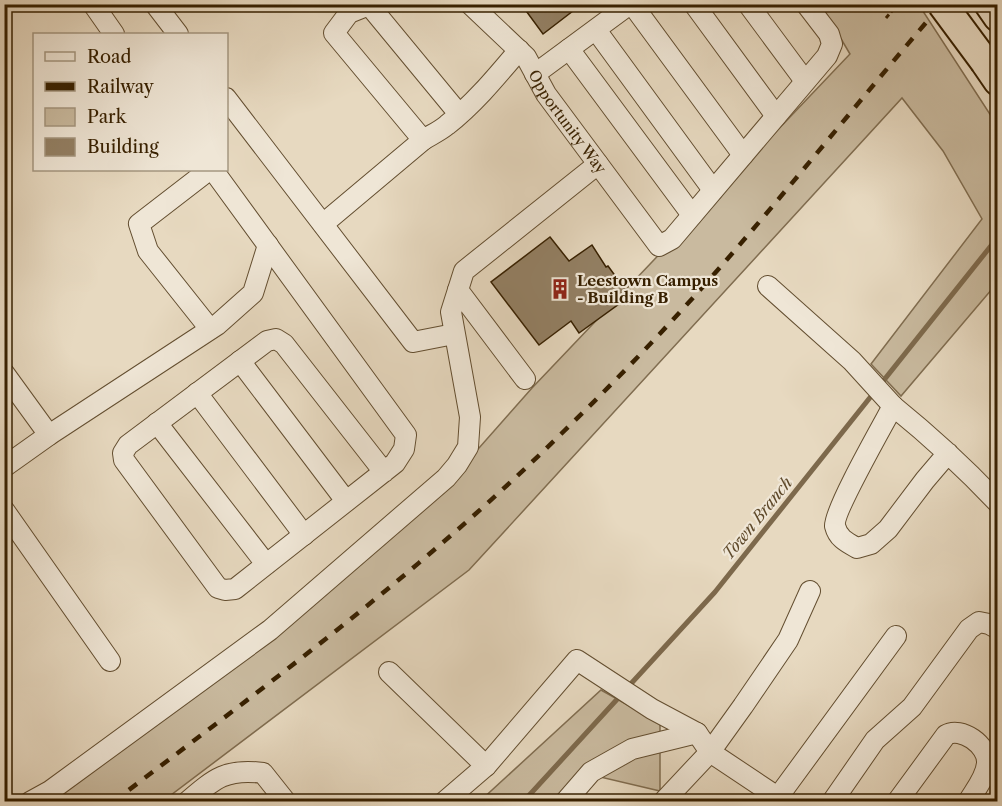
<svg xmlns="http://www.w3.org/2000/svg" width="1002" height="806" viewBox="0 0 1002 806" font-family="'Libre Caslon Text',serif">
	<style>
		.green { fill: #c9ba9f; stroke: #806d50; stroke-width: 1.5 }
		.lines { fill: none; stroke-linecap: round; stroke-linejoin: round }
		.stream { stroke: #7d694c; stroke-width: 5 }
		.building { fill: #938064; stroke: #372000; stroke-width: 1.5 }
		.minor-casing { stroke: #634e30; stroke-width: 22 }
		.highway-casing { stroke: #372000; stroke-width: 32 }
		.path { stroke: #372000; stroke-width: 3; stroke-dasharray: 4.5 3; stroke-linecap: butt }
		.minor { stroke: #efe6d6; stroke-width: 20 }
		.highway { stroke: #e7d9c0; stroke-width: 28 }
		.rail { stroke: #372000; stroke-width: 4.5; stroke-dasharray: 10 10; stroke-linecap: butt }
		.highway-bridge-casing { stroke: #372000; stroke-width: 32; stroke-linecap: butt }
		.highway-bridge { stroke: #e7d9c0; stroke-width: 28 }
		.labels { text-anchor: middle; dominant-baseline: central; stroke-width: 4.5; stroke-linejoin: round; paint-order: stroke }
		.street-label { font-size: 15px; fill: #372000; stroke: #efe6d6 }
		.poi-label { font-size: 15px; font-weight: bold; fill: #372000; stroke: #efe6d6; text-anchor: start }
		.water-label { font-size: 16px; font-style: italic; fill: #604b2c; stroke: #efe6d6 }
	</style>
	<rect width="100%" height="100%" fill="#e7d9c0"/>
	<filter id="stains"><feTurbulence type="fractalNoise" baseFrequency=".00333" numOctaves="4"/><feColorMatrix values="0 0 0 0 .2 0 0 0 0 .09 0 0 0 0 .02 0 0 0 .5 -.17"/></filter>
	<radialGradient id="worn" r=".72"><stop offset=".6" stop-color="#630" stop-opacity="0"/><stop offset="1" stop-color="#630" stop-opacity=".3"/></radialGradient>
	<!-- green -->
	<g class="green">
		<polygon points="821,5 919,5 997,125 998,282 901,396 871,364 982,219 943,151 902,98 469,570 163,801 28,802 449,482 532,388 850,54"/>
		<polygon points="601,690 660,723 660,791 592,775 566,801 479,802"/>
	</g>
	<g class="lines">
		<!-- stream -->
		<g class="stream">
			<polyline points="627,688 715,592 998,237"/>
			<polyline points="523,802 621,695"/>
		</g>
	</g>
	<!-- building -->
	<g class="building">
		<polygon points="521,4 582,4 543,34"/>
		<polygon points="550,237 569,261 592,245 606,267 608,266 630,296 579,333 571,321 539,345 491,282"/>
	</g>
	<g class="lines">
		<!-- minor casing -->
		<g class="minor-casing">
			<g id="minor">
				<polyline points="93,4 114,34"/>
				<polyline points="155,4 178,34"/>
				<path id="s1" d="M470,4L526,57L546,94L659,246L672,239L827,56L832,44L829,34L806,4"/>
				<polyline points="632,4 743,155"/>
				<polyline points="694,4 776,116"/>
				<polyline points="748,4 805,81"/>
				<polyline points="596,30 713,190"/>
				<polyline points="569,49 692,215"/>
				<polyline points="535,74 630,4"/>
				<polyline points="226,98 413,342 454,334"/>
				<path d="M459,114L369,5L349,13L334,33L423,140C431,135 440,131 447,125C474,104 497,76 519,50"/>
				<polyline points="209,170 139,224 148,251 210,329"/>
				<polyline points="213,170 406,435 404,449 395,463 235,589 225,590 218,588 124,460 123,453 128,445 267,341 276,339 284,344 384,472"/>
				<polyline points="323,224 423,140"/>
				<polyline points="768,286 852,361 893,406"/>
				<polyline points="458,290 525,379"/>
				<polyline points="240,361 346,501"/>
				<polyline points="4,373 49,435"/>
				<polyline points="197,393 304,535"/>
				<polyline points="157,423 266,564"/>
				<path d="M948,453L925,480L888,529L871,544L857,548C846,542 838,538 835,526C833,512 884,423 893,406C930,436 965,468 998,503"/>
				<polyline points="4,467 49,435 217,325 253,293 268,245"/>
				<polyline points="4,510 110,661"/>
				<polyline points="389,672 486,766"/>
				<polyline points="778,797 896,636"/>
				<polyline points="30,802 50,791 270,630 446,478 457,465 468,447 470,417 451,312 464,271 598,164"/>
				<path d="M187,802C214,779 226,768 263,773L286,802"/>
				<polyline points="444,802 486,766 577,660 652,709 697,733 710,752 785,802"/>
				<polyline points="565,802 591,772 632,749 697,733"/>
				<polyline points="663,802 710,752 743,706 788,640 810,591"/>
				<polyline points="832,802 875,740 912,707 969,629 979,622 989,624 998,629"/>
				<path d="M897,802L946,735C961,726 988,745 987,763C986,777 975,790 968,802"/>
			</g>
		</g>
		<!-- highway casing -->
		<g class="highway-casing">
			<g id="highway">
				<polyline points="989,4 998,17"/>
				<polyline points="985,62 998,81"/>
			</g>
		</g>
		<!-- path -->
		<polyline class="path" points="886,18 898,4"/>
		<!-- minor -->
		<use href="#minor" class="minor"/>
		<!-- highway -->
		<use href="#highway" class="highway"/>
		<!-- rail -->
		<path class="rail" d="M113,802C267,685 423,570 561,434C622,375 681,313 736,249C806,168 872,85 942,4"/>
		<!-- highway-bridge casing -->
		<g class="highway-bridge-casing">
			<polyline id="highway-bridge" points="942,4 985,62"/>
		</g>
		<!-- highway-bridge -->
		<use href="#highway-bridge" class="highway-bridge"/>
	</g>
	<!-- icons -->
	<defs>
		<g id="building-bare" transform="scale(1.62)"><path d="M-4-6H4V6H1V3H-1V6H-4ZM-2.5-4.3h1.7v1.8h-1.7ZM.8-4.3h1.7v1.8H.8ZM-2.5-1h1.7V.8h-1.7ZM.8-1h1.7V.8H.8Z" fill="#8f2418" stroke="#efe6d6" stroke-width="2.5" paint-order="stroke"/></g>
	</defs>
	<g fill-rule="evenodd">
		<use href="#building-bare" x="560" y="289"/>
	</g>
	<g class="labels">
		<!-- street labels -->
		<g class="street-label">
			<text stroke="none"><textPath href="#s1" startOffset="154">Opportunity Way</textPath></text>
		</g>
		<!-- poi labels -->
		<g class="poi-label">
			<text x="577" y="280">Leestown Campus<tspan x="577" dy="17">- Building B</tspan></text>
		</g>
		<!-- water labels -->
		<g class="water-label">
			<text transform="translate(757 518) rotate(-51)">Town Branch</text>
		</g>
	</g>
	<!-- margin -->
	<rect width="1002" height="806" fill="none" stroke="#e7d9c0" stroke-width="24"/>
	<rect x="6" y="6" width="990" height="794" fill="none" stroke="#372000" stroke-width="3"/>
	<rect x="12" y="12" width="978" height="782" fill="none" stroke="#372000" stroke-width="1.5"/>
	<!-- legend -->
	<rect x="33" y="33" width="195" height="138" fill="#efe6d6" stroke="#a59780" stroke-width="1.5"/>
	<rect x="45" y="52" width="30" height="9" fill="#efe6d6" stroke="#a59780" stroke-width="1.5"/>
	<text x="87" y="63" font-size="18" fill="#372000">Road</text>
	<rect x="45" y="82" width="30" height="9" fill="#372000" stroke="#a59780" stroke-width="1.5"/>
	<text x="87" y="93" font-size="18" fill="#372000">Railway</text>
	<rect x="45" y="108" width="30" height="18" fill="#c9ba9f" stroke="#a59780" stroke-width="1.5"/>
	<text x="87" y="123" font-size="18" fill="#372000">Park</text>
	<rect x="45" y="138" width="30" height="18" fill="#938064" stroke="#a59780" stroke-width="1.5"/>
	<text x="87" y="153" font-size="18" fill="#372000">Building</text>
	<rect width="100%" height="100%" filter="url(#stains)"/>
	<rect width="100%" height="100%" fill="url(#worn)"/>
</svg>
